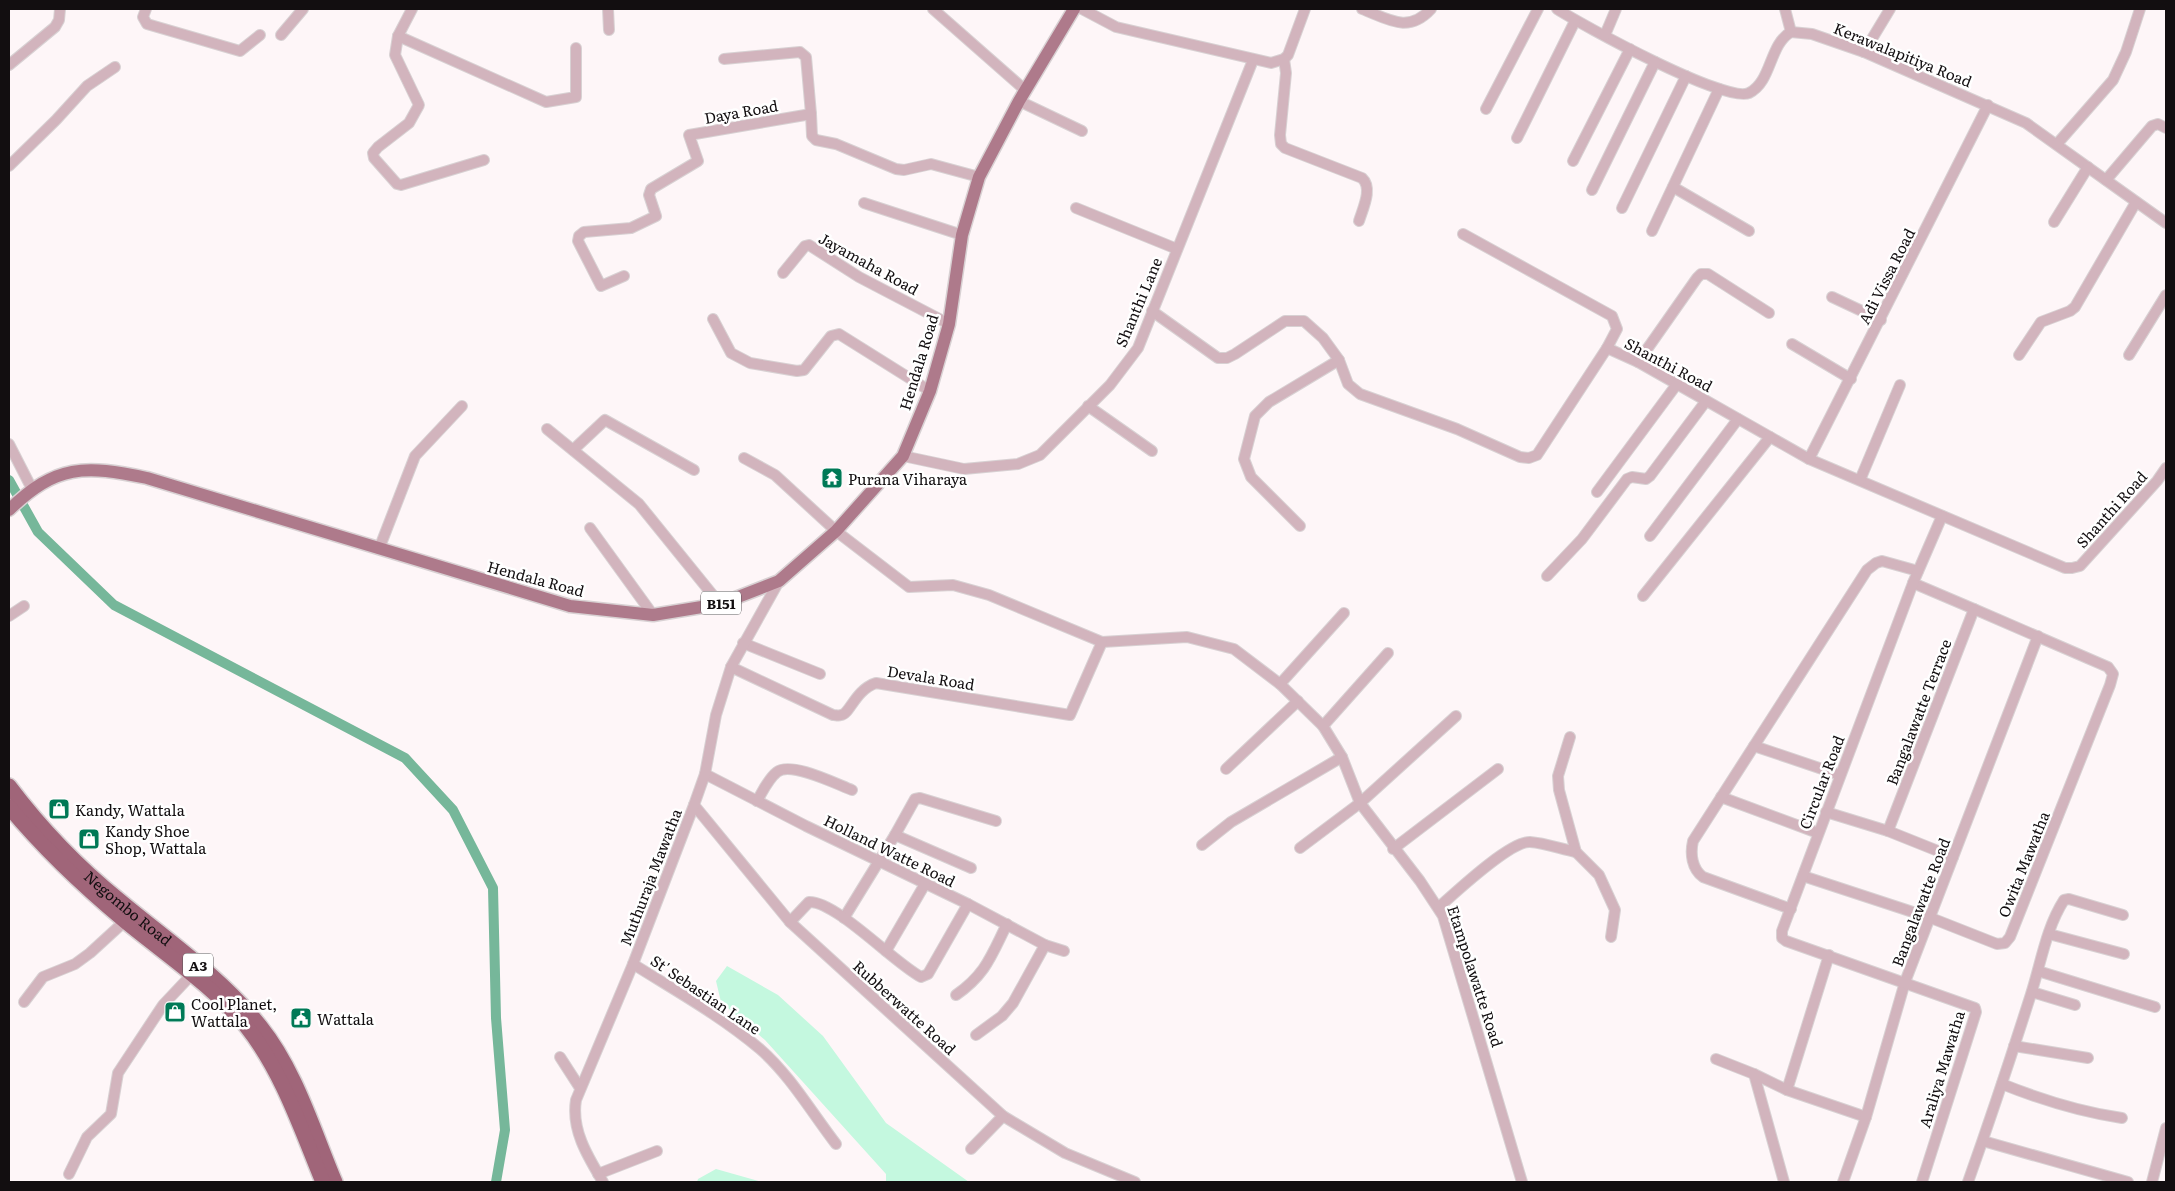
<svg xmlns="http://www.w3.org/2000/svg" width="2175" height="1191" viewBox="0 0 2175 1191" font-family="Literata,serif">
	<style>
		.green { fill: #c4f8df }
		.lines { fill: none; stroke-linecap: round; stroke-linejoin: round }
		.canal { stroke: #76b79a; stroke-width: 10 }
		.minor-casing { stroke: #d8d1d3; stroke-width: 12 }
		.major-casing { stroke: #d8d1d3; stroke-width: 15 }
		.highway-casing { stroke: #d8d1d3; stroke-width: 18 }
		.minor { stroke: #d2b4bd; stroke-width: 10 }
		.major { stroke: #ae7a8b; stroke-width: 12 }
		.highway { stroke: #a06579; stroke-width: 15 }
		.labels { text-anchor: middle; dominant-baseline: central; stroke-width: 5; stroke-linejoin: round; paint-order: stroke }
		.shield { fill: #fff; stroke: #595658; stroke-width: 1 }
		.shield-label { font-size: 14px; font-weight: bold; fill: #120e10 }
		.street-label { font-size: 15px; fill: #120e10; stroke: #fff }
		.poi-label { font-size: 15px; fill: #120e10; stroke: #fff; text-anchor: start }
	</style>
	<rect width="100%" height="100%" fill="#fef6f8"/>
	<!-- green -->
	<g class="green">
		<polygon points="727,966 778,995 823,1036 886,1123 969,1182 886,1182 886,1174 765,1040 721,1002 716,981"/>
		<polygon points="716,1169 762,1182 697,1182 698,1179"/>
	</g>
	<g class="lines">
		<!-- canal -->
		<polyline class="canal" points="9,480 38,532 114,605 405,758 453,810 493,888 496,1018 505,1130 496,1182"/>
		<!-- minor casing -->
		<g class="minor-casing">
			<g id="minor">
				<polyline points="146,9 143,17 147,24 240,51 260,35"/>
				<polyline points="412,9 398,36 395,55 419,105 409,123 378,147 373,153 374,158 397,184 401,185 484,160"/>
				<polyline points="608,9 609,30"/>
				<polyline points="933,9 1025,90"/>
				<polyline points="1082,9 1116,27 1271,63 1284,59 1288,55 1305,9"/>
				<path d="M1362,9C1388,19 1408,34 1431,9"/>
				<path d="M1557,9C1582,25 1726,104 1749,93C1772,82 1769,44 1791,32L1812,34L1864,52L2026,123L2166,223"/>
				<polyline points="1785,9 1791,32"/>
				<polyline points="281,35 303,9"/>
				<polyline points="1605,35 1616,9"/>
				<polyline points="398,36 546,102 576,97 576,48"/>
				<polyline points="1864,52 1890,9"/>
				<polyline points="724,59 800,52 806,57 811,114"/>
				<path d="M1284,59L1286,73L1280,135L1281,144L1285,148L1362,178C1373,188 1363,208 1359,221"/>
				<polyline points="9,65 55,27 59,20 60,9"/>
				<polyline points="1019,101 1082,131"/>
				<polyline points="1486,109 1538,9"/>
				<polyline points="1517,138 1575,21"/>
				<polyline points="2057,144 2113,80 2126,52 2140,9"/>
				<polyline points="1573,161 1630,49"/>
				<polyline points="9,166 56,120 87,86 115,67"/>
				<polyline points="2106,180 2152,126 2158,124 2166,128"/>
				<polyline points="1673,187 1749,231"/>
				<polyline points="1592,190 1655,62"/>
				<polyline points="864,203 962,235"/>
				<polyline points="1076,208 1177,249"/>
				<polyline points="1622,208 1686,76"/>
				<polyline points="2054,222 2088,167"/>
				<polyline points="1652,231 1719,89"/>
				<polyline points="1463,234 1612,316 1617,329 1607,348"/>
				<polyline points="783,273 805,246 809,245 859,277 949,324"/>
				<polyline points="624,276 601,286 578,241 579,236 584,232 631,228 656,216 649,195 651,189 698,161 689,135 811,114 812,136 816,140 836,144 896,169 904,170 931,164 979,177"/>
				<polyline points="1832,297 1881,320"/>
				<polyline points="1152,311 1218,358 1227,358 1235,354 1285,321 1304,321 1323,338 1339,360 1348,384 1360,394 1457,429 1520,457 1529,458 1537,455 1607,348 1638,362 1809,459 2065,568 2072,568 2080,566 2157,481 2166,468"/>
				<polyline points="713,319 731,353 750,363 797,371 804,370 831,336 839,334 930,391"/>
				<polyline points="1792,344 1851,379"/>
				<polyline points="2019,355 2041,322 2070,311 2075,307 2136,202"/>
				<polyline points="2129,355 2166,295"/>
				<polyline points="1638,362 1697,278 1701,274 1708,274 1769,313"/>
				<polyline points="1088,406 1152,451"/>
				<polyline points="547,429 639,504 720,604"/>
				<polyline points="9,444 32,489"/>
				<polyline points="573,450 605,420 694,470"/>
				<polyline points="903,456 964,469 1018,464 1040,455 1110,385 1138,348 1253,60"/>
				<polyline points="744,458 775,475 836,531 909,587 953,585 989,595 1102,642 1187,637 1234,649 1280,684 1323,726 1342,757 1360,803 1420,881 1443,916 1522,1182"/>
				<polyline points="1809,459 1988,105"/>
				<polyline points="1860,480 1900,385"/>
				<polyline points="1597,492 1677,384"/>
				<polyline points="1300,526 1251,477 1244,459 1255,416 1269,402 1339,360"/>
				<polyline points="590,528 653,615"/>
				<polyline points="1650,536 1738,419"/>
				<polyline points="379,549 415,456 462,406"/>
				<polyline points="1547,576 1582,539 1627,479 1632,477 1646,479 1650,476 1706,401"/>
				<polyline points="1913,583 1974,609"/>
				<polyline points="1643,596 1770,437"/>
				<polyline points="9,616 24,606"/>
				<polyline points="743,643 820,674"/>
				<path d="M731,667L833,715C836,715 838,716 841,715C850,714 855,690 876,683L1070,715L1102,642"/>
				<polyline points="1280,684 1344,613"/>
				<polyline points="1323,726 1388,653"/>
				<polyline points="1570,737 1558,776 1559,790 1576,852 1599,875 1615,910 1611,937"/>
				<polyline points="1754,746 1840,775"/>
				<polyline points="1226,769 1298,701"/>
				<polyline points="705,774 806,826 968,904 1045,945 1064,951"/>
				<polyline points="1721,797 1818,833"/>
				<path d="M757,801C763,791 768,779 777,772C791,761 836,784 852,790"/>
				<polyline points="694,805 790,922 1003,1116 1065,1153 1135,1182"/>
				<polyline points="1888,831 1953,857"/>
				<polyline points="895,835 971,868"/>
				<polyline points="1202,845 1231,822 1342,757"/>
				<polyline points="1300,848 1360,803 1456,716"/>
				<polyline points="1393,849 1498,769"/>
				<polyline points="1803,876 1931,918 1997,944 2005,943 2010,937 2110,685 2113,674 2108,667 1974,609 1888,831 1826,812"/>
				<path d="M1439,907C1456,892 1510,841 1530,842C1545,843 1561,849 1576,852"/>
				<path d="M1791,909L1703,877C1692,869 1690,854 1693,841L1867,570L1876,563L1882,561L1918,571"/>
				<polyline points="844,918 895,835 915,799 920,798 996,821"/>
				<path d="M790,922L809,902C836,901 894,963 921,977L928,974L968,904"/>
				<polyline points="2049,934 2124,954"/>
				<polyline points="886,951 925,884"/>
				<path d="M633,964C676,991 721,1016 760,1049C790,1075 812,1113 836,1144"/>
				<polyline points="2038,971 2155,1007"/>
				<polyline points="2032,992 2075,1005"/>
				<path d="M956,995C986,974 991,956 1007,924"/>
				<polyline points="24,1002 43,977 75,964 90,953 125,921"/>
				<polyline points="976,1035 1002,1016 1013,1003 1045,945"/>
				<polyline points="2014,1046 2088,1058"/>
				<polyline points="560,1057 580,1088"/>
				<polyline points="1716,1059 1754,1074"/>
				<path d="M2002,1084C2042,1100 2080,1112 2122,1118"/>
				<polyline points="1787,1090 1829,955"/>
				<polyline points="1983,1141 2128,1182"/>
				<polyline points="971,1149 1003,1116"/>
				<polyline points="69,1174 87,1137 111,1114 118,1073 163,1005 195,971"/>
				<polyline points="598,1174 657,1151"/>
				<path d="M603,1182C588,1157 571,1130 576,1100L633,964L694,805L705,774L716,715L731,667L779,581"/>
				<polyline points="1784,1182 1754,1074 1787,1090 1866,1117"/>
				<polyline points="1843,1182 1866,1117 1905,982 2038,636"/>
				<polyline points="1922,1182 1976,1012 1975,1008 1786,941 1782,938 1782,931 1913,583 1942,516"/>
				<path d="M1968,1182C1990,1120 2011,1057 2031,994C2041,963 2046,928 2064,900L2069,899L2123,915"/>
				<polyline points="2152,1182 2166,1128"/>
			</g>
		</g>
		<!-- major casing -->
		<g class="major-casing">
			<path id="major" d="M9,510C56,464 85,465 147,478L570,606L653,615L720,604L779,581L836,531L903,456L930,391L949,324L962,235L979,177L1019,101L1074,9"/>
		</g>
		<!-- highway casing -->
		<g class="highway-casing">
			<g id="highway">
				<path id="s1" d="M9,786C40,827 78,867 119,900C167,940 221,977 260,1026C296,1071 313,1130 335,1182"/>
				<path d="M9,807C44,849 83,886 125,921C165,954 213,986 246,1026C282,1071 301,1129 323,1182"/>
			</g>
		</g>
		<!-- minor -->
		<use href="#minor" class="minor"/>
		<!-- major -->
		<use href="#major" class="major"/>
		<!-- highway -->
		<use href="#highway" class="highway"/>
	</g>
	<!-- icons -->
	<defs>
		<g id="temple-square" transform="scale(1.125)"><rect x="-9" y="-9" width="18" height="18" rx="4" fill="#007956" stroke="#fff"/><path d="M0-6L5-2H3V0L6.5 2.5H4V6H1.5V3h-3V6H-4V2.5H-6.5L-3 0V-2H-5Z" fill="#fff"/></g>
		<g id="shop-square" transform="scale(1.125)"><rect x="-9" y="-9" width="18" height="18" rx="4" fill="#007956" stroke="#fff"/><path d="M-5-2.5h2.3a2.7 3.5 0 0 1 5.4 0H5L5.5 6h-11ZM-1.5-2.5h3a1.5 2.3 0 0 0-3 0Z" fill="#fff"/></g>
		<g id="civic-square" transform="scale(1.125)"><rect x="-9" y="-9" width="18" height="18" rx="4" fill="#007956" stroke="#fff"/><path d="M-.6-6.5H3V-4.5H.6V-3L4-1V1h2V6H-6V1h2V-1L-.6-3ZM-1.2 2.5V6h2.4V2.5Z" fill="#fff"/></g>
	</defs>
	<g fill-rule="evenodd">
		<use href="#temple-square" x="832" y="478"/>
		<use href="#shop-square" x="59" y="809"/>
		<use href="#shop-square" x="89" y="839"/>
		<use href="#shop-square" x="175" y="1012"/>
		<use href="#civic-square" x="301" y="1018"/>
	</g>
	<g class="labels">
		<!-- shield labels -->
		<g class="shield">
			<rect x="701" y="591.5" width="40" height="23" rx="4"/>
			<rect x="183" y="953.5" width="30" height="23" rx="4"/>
		</g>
		<g class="shield-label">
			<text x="721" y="603">B151</text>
			<text x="198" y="965">A3</text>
		</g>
		<!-- street labels -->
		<g class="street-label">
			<text transform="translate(1903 54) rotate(22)">Kerawalapitiya Road</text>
			<text transform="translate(741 111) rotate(-10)">Daya Road</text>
			<text transform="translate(869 263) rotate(29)">Jayamaha Road</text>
			<text transform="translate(1886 276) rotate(-63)">Adi Vissa Road</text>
			<text transform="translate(1138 302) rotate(-67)">Shanthi Lane</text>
			<text transform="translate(918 362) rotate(-73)">Hendala Road</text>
			<text transform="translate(1669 364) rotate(28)">Shanthi Road</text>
			<text transform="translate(2111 509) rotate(-48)">Shanthi Road</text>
			<text transform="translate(536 578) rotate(15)">Hendala Road</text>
			<text transform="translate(931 677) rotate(9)">Devala Road</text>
			<text transform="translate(1918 712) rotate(-69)">Bangalawatte Terrace</text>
			<text transform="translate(1821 782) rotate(-69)">Circular Road</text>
			<text transform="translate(890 850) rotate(26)">Holland Watte Road</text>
			<text transform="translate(2023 864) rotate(-68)">Owita Mawatha</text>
			<text transform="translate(650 877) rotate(-69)">Muthuraja Mawatha</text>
			<text transform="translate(1920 902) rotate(-69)">Bangalawatte Road</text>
			<text stroke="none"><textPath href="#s1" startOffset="171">Negombo Road</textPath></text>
			<text transform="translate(1476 976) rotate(72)">Etampolawatte Road</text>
			<text transform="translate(706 994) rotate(34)">St' Sebastian Lane</text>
			<text transform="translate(905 1007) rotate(42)">Rubberwatte Road</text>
			<text transform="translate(1941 1069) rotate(-73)">Araliya Mawatha</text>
		</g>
		<!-- poi labels -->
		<g class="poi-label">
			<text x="848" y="478">Purana Viharaya</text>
			<text x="75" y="809">Kandy, Wattala</text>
			<text x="105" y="830">Kandy Shoe<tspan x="105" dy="17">Shop, Wattala</tspan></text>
			<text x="191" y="1003">Cool Planet,<tspan x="191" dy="17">Wattala</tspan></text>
			<text x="317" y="1018">Wattala</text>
		</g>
	</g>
	<!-- border -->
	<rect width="2175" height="1191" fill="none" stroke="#120e10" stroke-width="20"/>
</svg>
